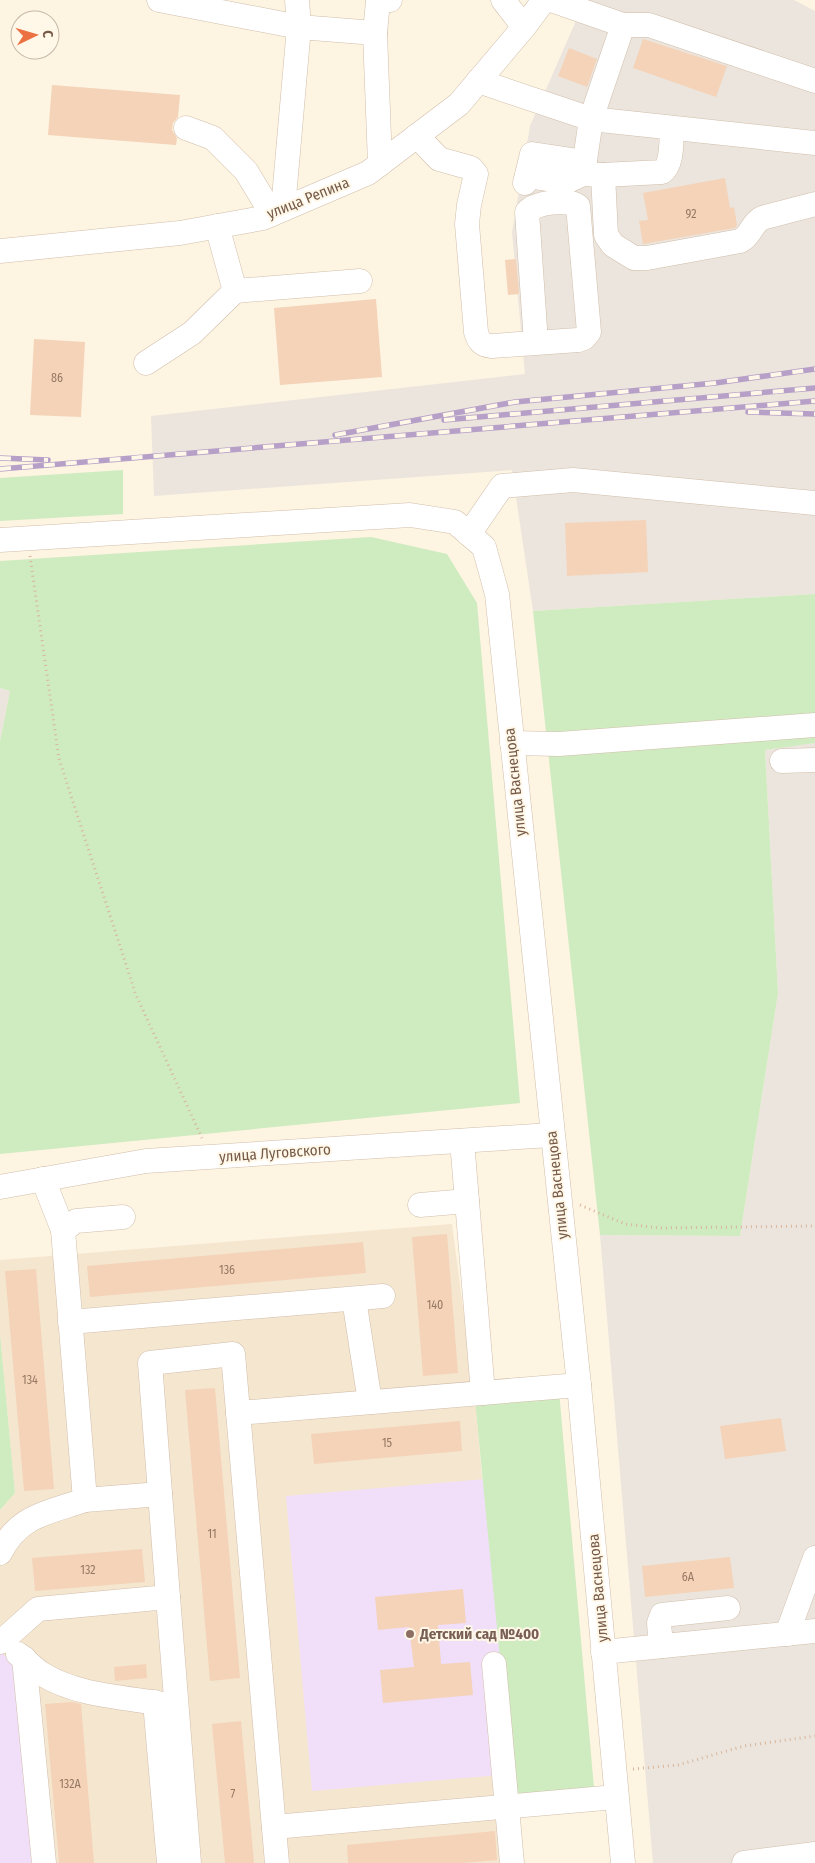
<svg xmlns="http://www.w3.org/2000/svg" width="815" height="1863" viewBox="0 0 815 1863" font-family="'Fira Sans Condensed',sans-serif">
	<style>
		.residential { fill: #f5e6d0 }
		.industrial { fill: #ece5dd }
		.education { fill: #f1dff9 }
		.green { fill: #cfebc0 }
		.building { fill: #f4d3b8 }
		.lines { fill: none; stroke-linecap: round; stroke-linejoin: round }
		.minor-casing { stroke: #d1beab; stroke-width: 25 }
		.path { stroke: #d8b69c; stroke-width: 3; stroke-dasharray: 1 4; stroke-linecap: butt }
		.minor { stroke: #fff; stroke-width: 24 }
		.rail-casing { stroke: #b7a0c7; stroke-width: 5.5 }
		.rail { stroke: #fff8e9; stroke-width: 4; stroke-dasharray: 11; stroke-linecap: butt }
		.education-dot { fill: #8d6e63; stroke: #fff8e9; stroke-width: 2 }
		.labels { text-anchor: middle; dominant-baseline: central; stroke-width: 4; stroke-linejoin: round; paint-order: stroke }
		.number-label { font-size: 12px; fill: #967863 }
		.street-label { font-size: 15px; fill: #765a47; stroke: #fff8e9 }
		.education-label { font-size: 15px; font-weight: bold; fill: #785e54; stroke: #fff8e9; text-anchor: start }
	</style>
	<rect width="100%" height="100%" fill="#fdf4e2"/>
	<!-- residential -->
	<polygon class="residential" points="452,1224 475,1400 517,1863 0,1863 0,1510 15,1493 0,1334 0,1260"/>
	<!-- industrial -->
	<g class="industrial">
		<polygon points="585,0 794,0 815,11 815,594 533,611 512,470 154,496 151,416 525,374 512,232 530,126"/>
		<polygon points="0,688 10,691 0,741"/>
		<polygon points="815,743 815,1863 653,1863 600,1235 740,1236 778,993 765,749"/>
	</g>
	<!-- education -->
	<g class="education">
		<polygon points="509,1477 535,1772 312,1791 286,1496"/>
		<polygon points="0,1652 16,1664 33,1863 0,1863"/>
	</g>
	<!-- green -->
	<g class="green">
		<polygon points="123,470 123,514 0,521 0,478"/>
		<polygon points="371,537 447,554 477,603 520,1103 0,1154 0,741 10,691 0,688 0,561"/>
		<polygon points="815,594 815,743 765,750 778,993 740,1236 600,1235 533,611"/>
		<polygon points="0,1334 15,1493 0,1510"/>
		<polygon points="559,1391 594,1788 513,1794 475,1400"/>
	</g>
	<!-- building -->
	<g class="building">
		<polygon points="643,39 727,66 716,97 633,68"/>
		<polygon points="569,48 597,59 587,87 558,76"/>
		<polygon points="52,85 180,95 178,117 173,123 172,130 177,138 176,145 48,135"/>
		<polygon points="725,178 730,208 734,207 737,225 735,228 643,244 639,221 648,220 643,193"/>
		<polygon points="516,259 519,294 508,295 505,260"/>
		<polygon points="376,299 382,377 280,385 274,308"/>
		<polygon points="34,339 85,342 81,417 30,415"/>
		<polygon points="646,520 648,572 567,576 565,523"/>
		<polygon points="447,1234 458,1373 423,1376 412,1237"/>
		<polygon points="363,1242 366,1273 90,1297 87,1266"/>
		<polygon points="36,1269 54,1489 24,1491 5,1271"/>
		<polygon points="215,1388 240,1678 210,1681 185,1390"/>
		<polygon points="781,1418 786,1451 725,1459 720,1426"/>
		<polygon points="460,1421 462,1451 314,1464 311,1434"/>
		<polygon points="142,1549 145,1582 35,1591 32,1558"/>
		<polygon points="730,1557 734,1588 645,1597 642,1566"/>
		<polygon points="463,1589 466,1623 438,1625 441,1664 470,1662 473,1695 383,1703 380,1670 414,1667 409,1627 378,1630 375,1597"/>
		<polygon points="146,1664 147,1678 115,1681 114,1667"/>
		<polygon points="72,1702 81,1704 94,1863 59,1863 45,1704"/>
		<polygon points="241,1721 254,1863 225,1863 212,1724"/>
		<polygon points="495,1831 497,1860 463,1863 348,1863 347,1845"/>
	</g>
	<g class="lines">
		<!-- minor casing -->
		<g class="minor-casing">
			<g id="minor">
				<polyline points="159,0 299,27 297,0"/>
				<polyline points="503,0 524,27"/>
				<polyline points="551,0 623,25 649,25 815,81"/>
				<path d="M623,25L591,119L583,174L603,175L606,235L613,245L634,258H647L740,241C751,236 751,224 762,218L815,204"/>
				<polyline points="375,33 380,164"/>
				<polyline points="478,81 591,119 815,143"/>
				<polyline points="186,128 213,138 246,171 272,214"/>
				<path d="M417,136L439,159L471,168L476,174L469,205L467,224L476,332C479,342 482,345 492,346L578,340L584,338L589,332L578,206C568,199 535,202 527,212L536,343"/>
				<path d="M603,175L662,172C673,164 671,141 672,128"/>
				<polyline points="527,176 566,182 583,174"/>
				<polyline points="525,183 532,154 585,162"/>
				<polyline points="283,209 299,27 375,33 378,1 390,0"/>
				<polyline points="217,226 235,291 360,281"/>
				<polyline points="0,251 180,233 263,218 368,173 459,104 524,27 544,0"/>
				<polyline points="146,363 192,333 235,291"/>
				<polyline points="469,534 502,486 573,480 815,503"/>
				<polyline points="0,540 410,515 455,522 484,547 497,594 579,1385 623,1863"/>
				<polyline points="512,743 559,744 815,725"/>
				<polyline points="782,761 815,760"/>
				<polyline points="462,1141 483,1393"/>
				<polyline points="0,1187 146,1161 551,1135"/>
				<polyline points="420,1205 467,1201"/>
				<polyline points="63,1230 76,1221 123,1217"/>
				<polyline points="354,1299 370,1402"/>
				<polyline points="70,1322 383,1296"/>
				<polyline points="238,1413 579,1385"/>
				<polyline points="85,1500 160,1494"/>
				<path d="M0,1553C19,1515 47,1513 85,1500L63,1230L43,1179"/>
				<polyline points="168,1597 150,1363 233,1354 277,1863"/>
				<polyline points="787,1634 815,1558"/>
				<polyline points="1,1642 38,1609 168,1597 189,1863"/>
				<polyline points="661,1646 659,1623 662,1615 728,1608"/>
				<polyline points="603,1652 815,1631"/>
				<path d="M18,1654C26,1660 34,1669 42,1674C81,1698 131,1697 175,1706"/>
				<polyline points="24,1658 44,1863"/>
				<polyline points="494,1664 512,1863"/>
				<polyline points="155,1702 169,1863"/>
				<polyline points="274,1827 616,1797"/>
				<polyline points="744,1863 815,1854"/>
			</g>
		</g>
		<!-- path -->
		<g class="path">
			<polyline points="30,556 59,759 136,995 202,1138"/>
			<polyline points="580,1205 625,1224 660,1228 815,1226"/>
			<polyline points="633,1769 678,1765 744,1746 815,1736"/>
		</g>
		<!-- minor -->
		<use href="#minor" class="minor"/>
		<!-- rail casing -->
		<g class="rail-casing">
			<g id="rail">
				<polyline points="748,412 815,414"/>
				<polyline points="444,420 815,388"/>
				<polyline points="335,435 515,402 715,383 815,369"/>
				<polyline points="0,458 48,460"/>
				<polyline points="0,469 815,401"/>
			</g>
		</g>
		<!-- rail -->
		<use href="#rail" class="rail"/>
	</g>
	<!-- markers -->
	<circle class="education-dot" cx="410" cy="1634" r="5"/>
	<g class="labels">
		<!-- number labels -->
		<g class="number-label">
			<text x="691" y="214">92</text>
			<text x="57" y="378">86</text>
			<text x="227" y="1270">136</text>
			<text x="435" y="1305">140</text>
			<text x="30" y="1380">134</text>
			<text x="387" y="1443">15</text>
			<text x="212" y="1534">11</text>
			<text x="88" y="1570">132</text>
			<text x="688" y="1577">6А</text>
			<text x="70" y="1784">132А</text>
			<text x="233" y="1794">7</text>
		</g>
		<!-- street labels -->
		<g class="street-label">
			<text transform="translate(308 198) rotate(-22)">улица Репина</text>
			<text transform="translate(515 782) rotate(-96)">улица Васнецова</text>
			<text transform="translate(275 1153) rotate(-4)">улица Луговского</text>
			<text transform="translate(557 1185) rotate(-96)">улица Васнецова</text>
			<text transform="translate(598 1588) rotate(-95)">улица Васнецова</text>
		</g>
		<!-- education labels -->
		<g class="education-label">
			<text x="420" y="1634">Детский сад №400</text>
		</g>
	</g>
	<!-- north arrow -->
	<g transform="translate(35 35) rotate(85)"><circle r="24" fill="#fff8e9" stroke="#c8b9a8"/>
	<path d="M0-4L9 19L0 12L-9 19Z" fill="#ec7142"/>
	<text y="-8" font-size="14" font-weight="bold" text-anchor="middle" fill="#765a47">С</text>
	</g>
</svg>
